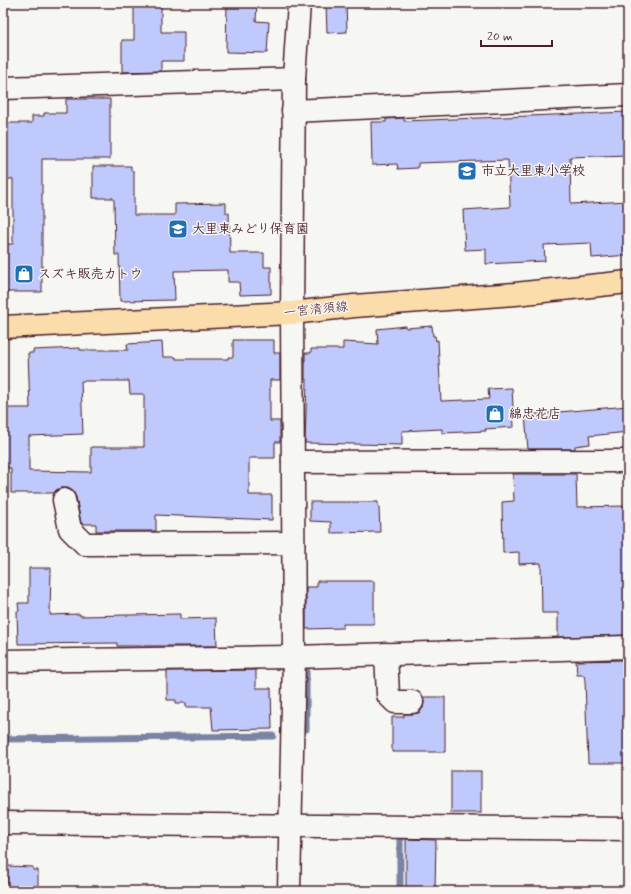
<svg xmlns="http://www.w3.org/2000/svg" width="631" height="894" viewBox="0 0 631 894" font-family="Mynerve,'Klee One',sans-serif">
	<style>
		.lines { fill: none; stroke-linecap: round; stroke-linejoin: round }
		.stream { stroke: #7983a3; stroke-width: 7 }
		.building { fill: #bfc9fb; stroke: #4a1f2b; fill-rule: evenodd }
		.minor-casing { stroke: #4a1f2b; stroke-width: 25 }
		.major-casing { stroke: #4a1f2b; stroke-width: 25 }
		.minor { stroke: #f6f6f2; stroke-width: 22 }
		.major { stroke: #fbddab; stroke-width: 22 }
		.labels { text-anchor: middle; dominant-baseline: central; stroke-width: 3; stroke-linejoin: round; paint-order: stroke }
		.poi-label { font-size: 13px; font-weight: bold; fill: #4a1f2b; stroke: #f6f6f2; text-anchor: start }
		.street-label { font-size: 13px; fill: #4a1f2b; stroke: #f6f6f2 }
	</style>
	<rect width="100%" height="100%" fill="#f6f6f2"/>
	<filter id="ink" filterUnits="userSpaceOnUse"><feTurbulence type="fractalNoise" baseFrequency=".025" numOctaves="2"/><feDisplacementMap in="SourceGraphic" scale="8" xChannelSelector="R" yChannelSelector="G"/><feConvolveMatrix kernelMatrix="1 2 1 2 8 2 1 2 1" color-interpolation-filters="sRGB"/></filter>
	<g filter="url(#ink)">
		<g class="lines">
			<!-- stream -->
			<g class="stream">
				<polyline points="306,729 306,664 310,664"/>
				<polyline points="3,739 273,736"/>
				<polyline points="400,838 400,891"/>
			</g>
		</g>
		<!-- building -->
		<g class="building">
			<polygon points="134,3 161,3 161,32 184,32 184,61 161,61 161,71 122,72 122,40 134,40"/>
			<polygon points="227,3 257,3 256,21 269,22 267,53 226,52"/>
			<polygon points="326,3 346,3 347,32 327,33"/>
			<polygon points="66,99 110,99 110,159 42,159 42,292 3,292 3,244 13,244 13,179 3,179 3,123 32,123 32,116 44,116 44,113 66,113"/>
			<polygon points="628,112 628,155 570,157 571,204 628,201 628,255 592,258 591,243 544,245 545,261 486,264 486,249 465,250 463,210 510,207 508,160 418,163 418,168 398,169 397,164 372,165 371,122 386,122 386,119 404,118 404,121"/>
			<polygon points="93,166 131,166 131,171 134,171 134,215 175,215 175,204 226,203 226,213 229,213 230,253 264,253 264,267 271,267 271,294 240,295 239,282 228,282 228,270 174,271 175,300 120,301 119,255 115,255 114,200 113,200 113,198 93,198"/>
			<polygon points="406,326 406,328 432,326 433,336 435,336 436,341 438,340 441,401 489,399 488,389 512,388 514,427 485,429 486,431 442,433 442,429 402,431 402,445 305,443 307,380 305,380 305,353 311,353 311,349 343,349 343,342 378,344 377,329"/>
			<path d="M233,340H274V353H280V380H270V421H280V442H275V458H249V495H272V520L156,515V531H96V524H83L81,523L76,497L73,491L68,488H61L56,490L54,493H11V468H5V457H3V408H30L28,353H33V350L80,348V350H128L127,344L162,342L163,357H176V359H228V357H233ZM81,381H129L130,394H144V447H91V472L29,471V436L83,434Z"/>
			<polygon points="628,406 628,432 589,436 590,444 575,446 575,449 528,449 525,415"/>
			<polygon points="513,474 576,474 577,507 628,506 628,630 627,630 627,635 558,637 558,613 542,613 541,563 519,564 519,552 503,553 502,502 514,501"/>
			<polygon points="310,502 378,502 378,506 379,506 380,532 331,533 331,522 310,521"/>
			<polygon points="29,568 51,568 50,615 80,614 80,616 180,614 180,619 216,618 217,646 117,646 117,643 18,644 17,611 19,611 18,603 29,603"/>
			<polygon points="317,581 374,581 374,624 343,624 343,628 306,629 306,587 317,587"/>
			<polygon points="627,660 628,763 588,763 585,681 584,675 577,675 576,661"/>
			<polygon points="256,670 256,688 271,688 272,729 213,730 211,707 186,707 186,703 176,703 176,700 167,700 167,671"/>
			<polygon points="423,697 445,697 445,752 392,752 392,717 404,717 404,714 412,714 419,713 423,708 424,702"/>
			<rect x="451" y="771" width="30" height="42"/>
			<polygon points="406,839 436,840 435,891 406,891"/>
			<polygon points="7,866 33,867 33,870 38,870 38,891 7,891"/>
		</g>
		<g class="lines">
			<!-- minor casing -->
			<g class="minor-casing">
				<g id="minor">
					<polyline points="3,88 294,79"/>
					<polyline points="293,111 628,95"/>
					<polyline points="293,462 628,461"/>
					<polyline points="64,500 70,529 85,544 293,543"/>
					<polyline points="386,654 388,695 395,702 412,702"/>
					<polyline points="3,661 294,657 628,647"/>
					<polyline points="3,823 628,829"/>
					<polyline points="289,891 294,657 292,313 294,79 299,3"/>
				</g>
			</g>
			<!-- major casing -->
			<g class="major-casing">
				<polyline id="major" points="3,327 292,313 354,306 515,294 628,282"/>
			</g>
			<!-- minor -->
			<use href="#minor" class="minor"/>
			<!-- major -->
			<use href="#major" class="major"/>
		</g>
	</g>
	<!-- icons -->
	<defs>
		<g id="school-square" transform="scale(1)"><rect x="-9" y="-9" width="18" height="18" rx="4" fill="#1f6fb2" stroke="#f6f6f2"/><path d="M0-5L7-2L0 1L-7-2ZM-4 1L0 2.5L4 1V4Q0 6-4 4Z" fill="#fff"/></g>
		<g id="shop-square" transform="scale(1)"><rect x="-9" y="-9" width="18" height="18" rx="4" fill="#1f6fb2" stroke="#f6f6f2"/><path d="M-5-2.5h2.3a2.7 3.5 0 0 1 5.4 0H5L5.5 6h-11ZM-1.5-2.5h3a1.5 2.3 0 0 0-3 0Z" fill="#fff"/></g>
	</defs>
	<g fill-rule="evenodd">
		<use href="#school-square" x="467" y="171"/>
		<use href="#school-square" x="178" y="229"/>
		<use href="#shop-square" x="24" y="274"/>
		<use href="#shop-square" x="495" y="414"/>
	</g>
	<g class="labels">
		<!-- poi labels -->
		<g class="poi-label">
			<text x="481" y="171">市立大里東小学校</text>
			<text x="192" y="229">大里東みどり保育園</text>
			<text x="38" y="274">スズキ販売カトウ</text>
			<text x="509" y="414">綿忠花店</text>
		</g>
		<!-- street labels -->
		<g class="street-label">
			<text transform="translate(316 310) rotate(-6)">一宮清須線</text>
		</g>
	</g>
	<!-- margin -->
	<rect width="631" height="894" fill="none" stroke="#f6f6f2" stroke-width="16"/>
	<rect x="8" y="8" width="615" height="878" fill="none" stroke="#4a1f2b" stroke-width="1.5" filter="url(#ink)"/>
	<!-- scale -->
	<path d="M481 40v6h71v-6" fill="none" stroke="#4a1f2b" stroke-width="2"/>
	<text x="487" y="40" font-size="12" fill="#4a1f2b" stroke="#f6f6f2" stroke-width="3" paint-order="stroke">20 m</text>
</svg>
